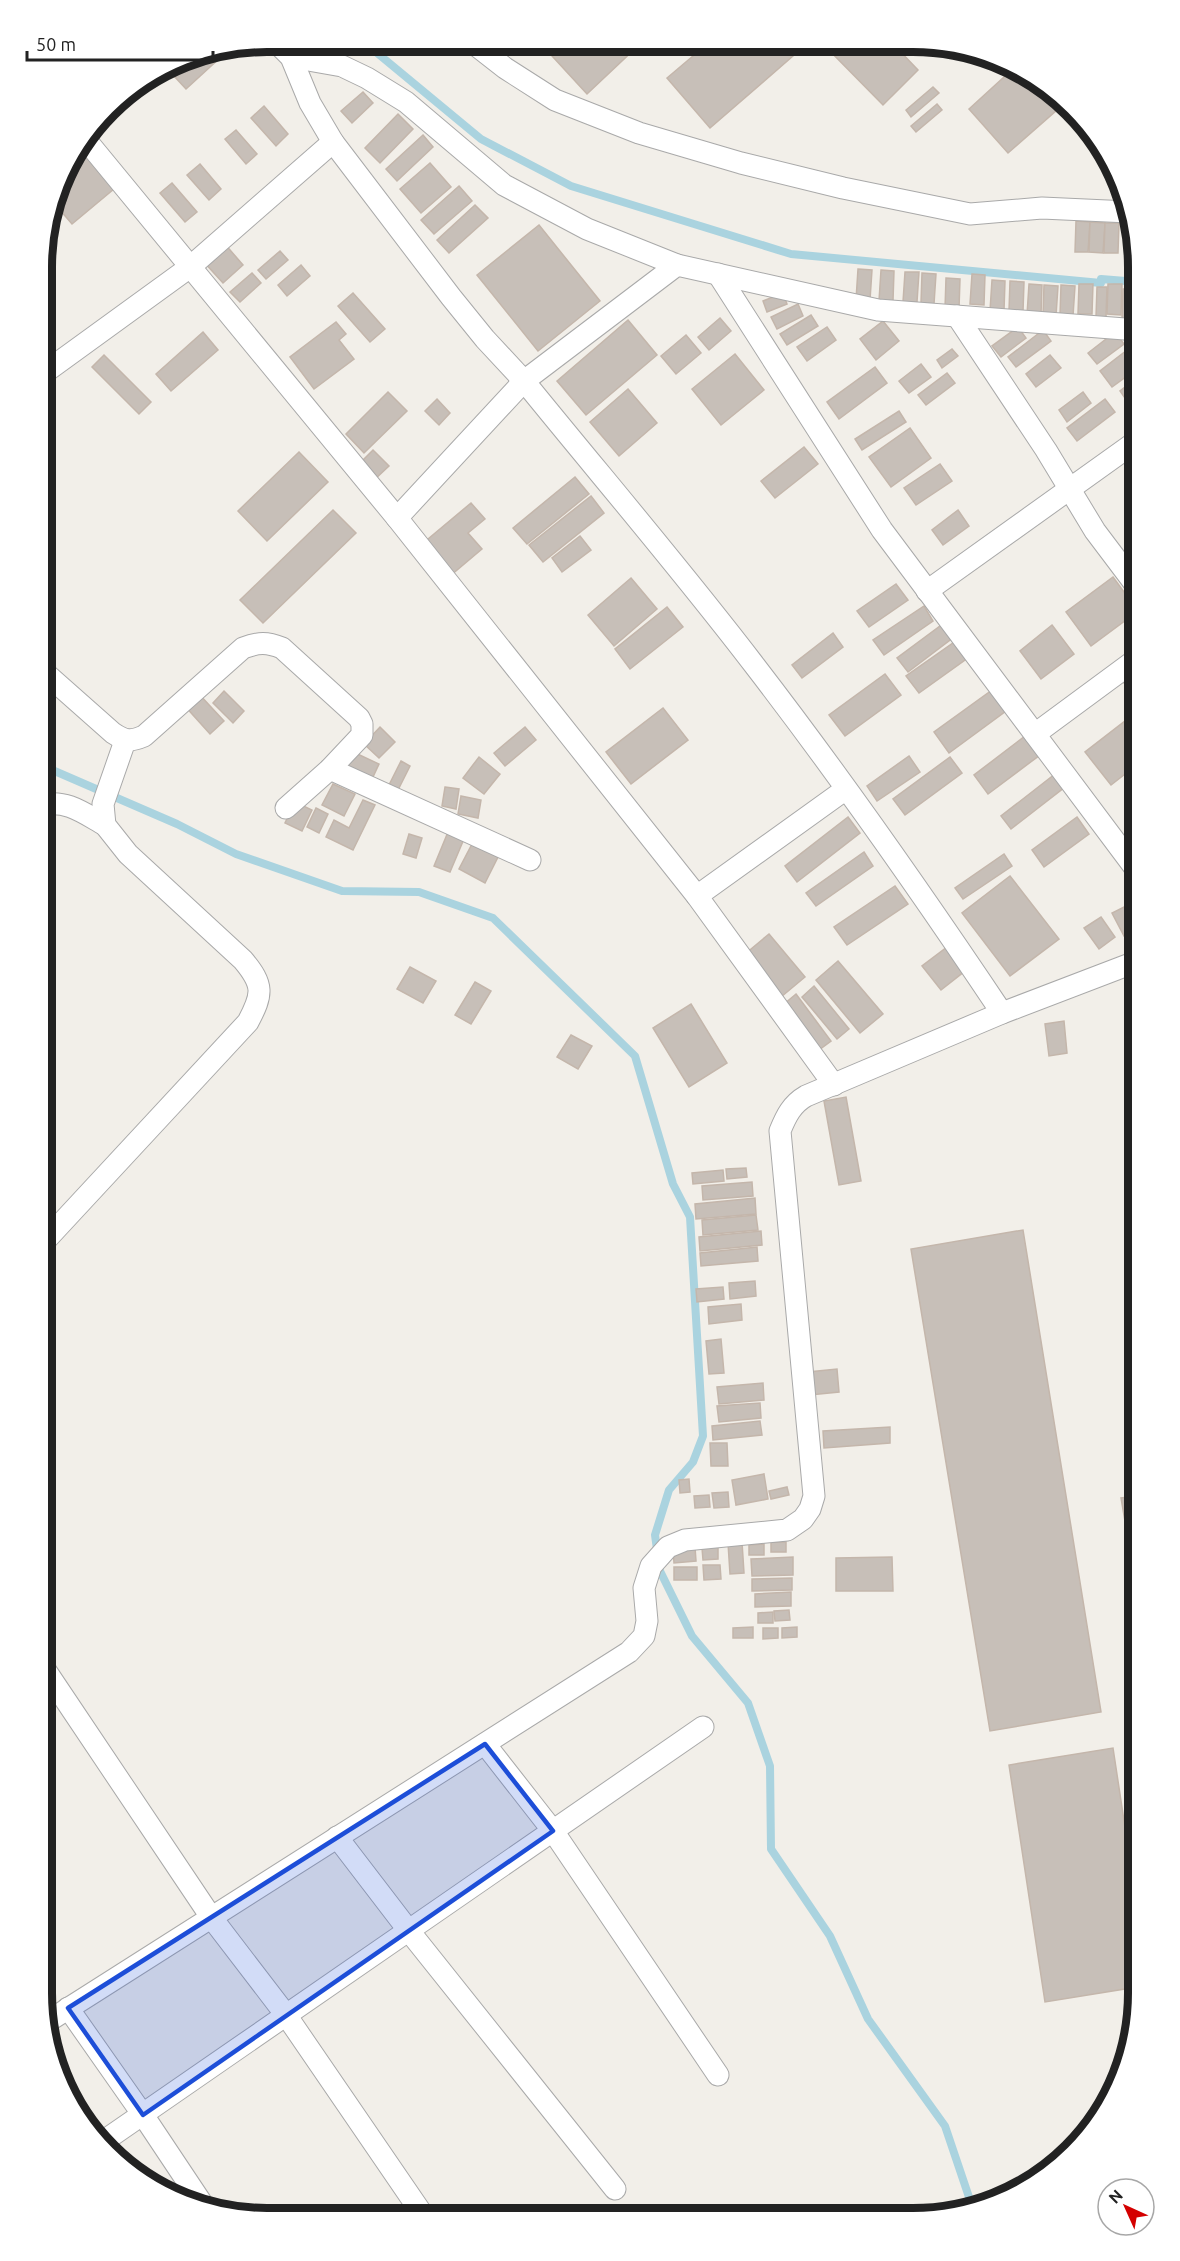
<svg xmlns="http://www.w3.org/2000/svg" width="1180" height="2261" viewBox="0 0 1180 2261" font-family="Ubuntu,sans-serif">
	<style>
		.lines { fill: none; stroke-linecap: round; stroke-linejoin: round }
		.stream { stroke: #aad3df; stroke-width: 8 }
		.building { fill: #c7bfb8; stroke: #c4b6ab; stroke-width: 1.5 }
		.street-casing { stroke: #a9a9a9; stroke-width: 23 }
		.street { stroke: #fff; stroke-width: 21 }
		.marked { fill: #1d4ed8; fill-opacity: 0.2; stroke: #1d4ed8; stroke-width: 4.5; stroke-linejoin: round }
		.rim { fill: none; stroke: #222; stroke-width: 8 }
	</style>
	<rect width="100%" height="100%" fill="#f2efe9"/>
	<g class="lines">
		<!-- stream -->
		<g class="stream">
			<polyline points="365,43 481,139 571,186 791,254 1101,283 1101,279 1138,282"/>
			<polyline points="43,766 177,824 236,854 342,891 419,892 493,918 635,1056 673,1184 690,1217 703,1436 693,1462 669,1490 655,1535 660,1571 692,1636 748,1703 770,1766 771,1849 830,1936 868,2019 945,2126 973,2209"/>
		</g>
	</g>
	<!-- building -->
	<g class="building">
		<polygon points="541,44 640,44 587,94"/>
		<polygon points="706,45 783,45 793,56 710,128 667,78"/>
		<polygon points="824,45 895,46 918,70 883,105"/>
		<polygon points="217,52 221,57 186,89 174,76 195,56"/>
		<polygon points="1015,67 1065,103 1008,153 969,109"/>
		<polygon points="933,87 939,93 911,117 906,110"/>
		<polygon points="363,92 373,103 352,123 341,111"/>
		<polygon points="937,104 942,110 916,132 911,126"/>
		<polygon points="264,106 288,134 276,146 251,118"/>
		<polygon points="398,114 413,129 380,163 365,148"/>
		<polygon points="236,130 257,154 246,164 225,139"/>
		<polygon points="423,135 433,147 397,181 386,169"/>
		<polygon points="80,148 114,189 72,224 54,203 65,167"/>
		<polygon points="430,163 451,187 421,213 400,189"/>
		<polygon points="200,164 221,189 209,200 187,175"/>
		<polygon points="172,183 197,212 185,222 160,193"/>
		<polygon points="459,186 472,201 434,234 421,220"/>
		<polygon points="475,205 488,218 449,253 437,240"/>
		<polygon points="1076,221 1090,222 1088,252 1075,252"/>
		<polygon points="1090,222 1105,223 1103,253 1089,252"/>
		<polygon points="1105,223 1119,223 1118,253 1104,253"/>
		<polygon points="539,225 600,301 538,351 477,275"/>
		<polygon points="224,243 243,265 223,283 203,261"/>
		<polygon points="280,251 288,260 266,279 258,270"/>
		<polygon points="301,265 310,276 287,296 278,285"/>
		<polygon points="858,269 872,270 870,300 856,300"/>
		<polygon points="881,270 894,271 893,301 879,301"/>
		<polygon points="905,272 919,272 917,302 903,302"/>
		<polygon points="252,273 261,283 240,302 230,292"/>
		<polygon points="922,273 936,274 934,304 921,303"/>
		<polygon points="972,274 985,275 984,305 970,304"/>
		<polygon points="946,278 960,279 959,309 945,309"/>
		<polygon points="992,280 1005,281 1004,311 990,311"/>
		<polygon points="1010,281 1024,282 1023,312 1009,311"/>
		<polygon points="1029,284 1042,285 1041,315 1027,315"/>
		<polygon points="1079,284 1093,284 1092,314 1078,314"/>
		<polygon points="1108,284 1122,284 1121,315 1107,314"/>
		<polygon points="1044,285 1058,286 1056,316 1043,315"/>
		<polygon points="1061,285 1075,286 1073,316 1060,315"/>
		<polygon points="1097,287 1107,287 1106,317 1096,317"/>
		<polygon points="1123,289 1137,289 1136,319 1122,319"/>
		<polygon points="353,293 385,329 370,342 338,306"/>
		<polygon points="783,293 787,304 767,312 763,301"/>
		<polygon points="798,304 803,316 777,329 771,317"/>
		<polygon points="811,315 818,326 787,345 780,334"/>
		<polygon points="720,318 731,331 709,350 698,337"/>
		<polygon points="628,320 657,355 586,415 557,381"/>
		<polygon points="883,321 899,341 876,360 860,339"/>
		<polygon points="336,322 346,334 339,340 354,359 314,389 290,357"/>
		<polygon points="827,327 836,340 807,361 797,347"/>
		<polygon points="1018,327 1026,338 1001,357 992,346"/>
		<polygon points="1043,330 1051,341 1016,367 1008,357"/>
		<polygon points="203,332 218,350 171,391 156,374"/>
		<polygon points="1115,332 1124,344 1097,364 1088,353"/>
		<polygon points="686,335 701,353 676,374 661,356"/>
		<polygon points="952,349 958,356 942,368 937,360"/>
		<polygon points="1127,350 1138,368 1112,387 1100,371"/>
		<polygon points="735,354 764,390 721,425 692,389"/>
		<polygon points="104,355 151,402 139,414 92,367"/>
		<polygon points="1050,355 1061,368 1036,387 1026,374"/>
		<polygon points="921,364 931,377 909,393 899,381"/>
		<polygon points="875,367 887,383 839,419 827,402"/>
		<polygon points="947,373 955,383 926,405 918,395"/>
		<polygon points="1138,377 1138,393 1127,401 1120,391"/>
		<polygon points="628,389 657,423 619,456 590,422"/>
		<polygon points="388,392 407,411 364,453 346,434"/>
		<polygon points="1083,392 1091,403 1067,422 1059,410"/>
		<polygon points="437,399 450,413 439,425 425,411"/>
		<polygon points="1105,399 1115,412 1077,441 1067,428"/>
		<polygon points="899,411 906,422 862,450 855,439"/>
		<polygon points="910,428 931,458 891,487 869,457"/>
		<polygon points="804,447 818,464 775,498 761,481"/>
		<polygon points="373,450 389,466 373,481 358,465"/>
		<polygon points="299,452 328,482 267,541 238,511"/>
		<polygon points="940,464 952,481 916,505 904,488"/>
		<polygon points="575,477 589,494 527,544 513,528"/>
		<polygon points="591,496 604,513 543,562 529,545"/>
		<polygon points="471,503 485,519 468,533 482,549 450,576 422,544"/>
		<polygon points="333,510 356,533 263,623 240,600"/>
		<polygon points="958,510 969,526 943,545 932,530"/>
		<polygon points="580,536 591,550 562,572 552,558"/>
		<polygon points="1113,577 1138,611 1091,646 1066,612"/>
		<polygon points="631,578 657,609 614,646 588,615"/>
		<polygon points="896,584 908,600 869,627 857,611"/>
		<polygon points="924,606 933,621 884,655 873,640"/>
		<polygon points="667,607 683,627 630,669 615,649"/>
		<polygon points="944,623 954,637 908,672 897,658"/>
		<polygon points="1052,625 1074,654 1041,679 1020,651"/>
		<polygon points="833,633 843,647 802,678 792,665"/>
		<polygon points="960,638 972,655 919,693 906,676"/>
		<polygon points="1138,664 1138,690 1133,694 1120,678"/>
		<polygon points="885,674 901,695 845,736 829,715"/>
		<polygon points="992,690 1006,711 949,753 934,732"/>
		<polygon points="224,691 244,711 233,723 213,703"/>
		<polygon points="198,693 224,721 210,734 184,705"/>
		<polygon points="663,708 688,740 631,784 606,752"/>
		<polygon points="1134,714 1138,718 1138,764 1111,785 1085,752"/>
		<polygon points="380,727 395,742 379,758 364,744"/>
		<polygon points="525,727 536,740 505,766 494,753"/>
		<polygon points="1025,736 1040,755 988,794 974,775"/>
		<polygon points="349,750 379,764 372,779 342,765"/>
		<polygon points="909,756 920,772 877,801 867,786"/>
		<polygon points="479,757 500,774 484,794 463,778"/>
		<polygon points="950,757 962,773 905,815 893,799"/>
		<polygon points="401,761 410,766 398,790 389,785"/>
		<polygon points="1055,774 1065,787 1011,829 1001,816"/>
		<polygon points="333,784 355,794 344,816 322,805"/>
		<polygon points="445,787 459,789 456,809 442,806"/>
		<polygon points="461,796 481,800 478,818 458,814"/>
		<polygon points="363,800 375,805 353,850 326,837 334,820 349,828"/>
		<polygon points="295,802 312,810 302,831 285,823"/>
		<polygon points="316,808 328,814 319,833 307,827"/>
		<polygon points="848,817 860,833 797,882 785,866"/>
		<polygon points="1077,817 1089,834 1044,867 1032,850"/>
		<polygon points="448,832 464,839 450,872 434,866"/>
		<polygon points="409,834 422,838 416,858 403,854"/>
		<polygon points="472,844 498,857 485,883 459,869"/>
		<polygon points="864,852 873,866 816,906 806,893"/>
		<polygon points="1004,854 1012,866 963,899 955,888"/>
		<polygon points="1010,876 1059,939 1010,976 962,913"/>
		<polygon points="895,886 908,904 847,945 834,927"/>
		<polygon points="1124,907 1135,930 1124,936 1112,913"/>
		<polygon points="1101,917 1115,937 1099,949 1084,928"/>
		<polygon points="769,934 805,977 781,997 745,954"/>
		<polygon points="947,947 965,971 941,990 922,966"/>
		<polygon points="838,961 883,1014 860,1033 816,980"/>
		<polygon points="410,967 436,981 423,1003 397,989"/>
		<polygon points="475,982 491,991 471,1024 455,1015"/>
		<polygon points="814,986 849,1029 837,1039 802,997"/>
		<polygon points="796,994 831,1041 819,1050 784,1004"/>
		<polygon points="691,1004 727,1063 689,1087 653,1028"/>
		<polygon points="1064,1021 1067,1053 1049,1056 1045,1024"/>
		<polygon points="571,1035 592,1046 578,1069 557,1057"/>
		<polygon points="846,1097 861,1181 839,1185 824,1101"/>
		<polygon points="746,1168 747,1177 727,1179 726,1169"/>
		<polygon points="723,1170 724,1181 693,1184 692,1173"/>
		<polygon points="752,1182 753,1196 703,1200 702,1186"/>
		<polygon points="755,1198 756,1214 696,1219 695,1204"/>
		<polygon points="756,1215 758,1230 703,1235 702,1220"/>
		<polygon points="1023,1230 1101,1712 990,1731 911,1249"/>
		<polygon points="761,1231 762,1245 700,1251 699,1237"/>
		<polygon points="757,1247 758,1261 701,1266 700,1253"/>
		<polygon points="755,1281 756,1296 730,1299 729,1283"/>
		<polygon points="723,1287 724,1299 697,1302 696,1289"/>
		<polygon points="741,1304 742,1320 709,1324 708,1307"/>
		<polygon points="721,1339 724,1373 709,1374 706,1341"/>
		<polygon points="837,1369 839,1392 810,1395 808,1372"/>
		<polygon points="763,1383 764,1400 719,1404 717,1387"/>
		<polygon points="760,1403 761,1418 719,1422 717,1406"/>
		<polygon points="760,1421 762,1435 713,1440 712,1426"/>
		<polygon points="890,1427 890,1443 824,1448 823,1431"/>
		<polygon points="710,1443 727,1443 728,1466 711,1466"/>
		<polygon points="764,1474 768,1499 736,1505 732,1480"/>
		<polygon points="689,1479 690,1492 680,1493 679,1480"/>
		<polygon points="787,1487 789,1495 771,1499 769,1491"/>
		<polygon points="728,1492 729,1507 714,1508 712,1493"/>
		<polygon points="709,1495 710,1507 695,1508 694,1496"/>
		<polygon points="1138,1496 1138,1597 1121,1498"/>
		<polygon points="742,1542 744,1573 730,1574 728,1543"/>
		<rect x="771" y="1542" width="15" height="10"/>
		<polygon points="764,1544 764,1555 749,1555 749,1545"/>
		<polygon points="695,1547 696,1561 674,1563 673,1548"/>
		<polygon points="718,1547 718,1559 703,1560 702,1548"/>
		<polygon points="793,1557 793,1575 752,1576 751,1559"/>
		<polygon points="892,1557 893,1591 836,1591 836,1558"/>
		<polygon points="703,1565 720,1565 721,1579 704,1580"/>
		<rect x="674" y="1567" width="23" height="13"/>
		<polygon points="792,1578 792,1590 752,1591 752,1579"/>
		<polygon points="791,1592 791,1606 755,1607 755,1594"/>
		<polygon points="789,1610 790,1620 775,1621 774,1611"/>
		<polygon points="773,1612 773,1623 758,1623 758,1613"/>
		<polygon points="753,1627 753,1638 733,1638 733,1628"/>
		<polygon points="797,1627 797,1637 782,1638 782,1628"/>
		<polygon points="763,1628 778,1628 778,1638 763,1639"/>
		<polygon points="1113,1748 1138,1913 1137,1987 1045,2002 1009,1765"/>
	</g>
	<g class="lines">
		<!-- street casing -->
		<g class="street-casing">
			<g id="street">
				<path d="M276,42L291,57L310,103L333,142L451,297L485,339L524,381C601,476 681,569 755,666C842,779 923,895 1002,1013"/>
				<polyline points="473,43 505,68 555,100 639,133 741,163 843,188 970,214 1042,208 1129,212"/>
				<polyline points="291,57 342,66 367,78 406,102 504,185 587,229 677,265"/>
				<polyline points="86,140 397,518 697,896 834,1085"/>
				<polyline points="718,274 882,530 1138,872"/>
				<polyline points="957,316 1046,450 1095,531 1138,588"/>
				<polyline points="44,373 190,267 333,142"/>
				<polyline points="397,518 524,381 677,265 878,310 1138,330"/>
				<polyline points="927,591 1138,440"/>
				<path d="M43,671L113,733C125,741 130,742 144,736L243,648C259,642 267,642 282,648L359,718L362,724V735L330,769L286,808"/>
				<polyline points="1035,734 1138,658"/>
				<polyline points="330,769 530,860"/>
				<path d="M43,805C66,799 85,814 105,825"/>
				<polyline points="697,896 846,789"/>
				<path d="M43,1243L248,1022C263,994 264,985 243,960L128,854L105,825L103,804L125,741"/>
				<polyline points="42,1665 211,1917 286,2015 425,2218"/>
				<polyline points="485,1744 553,1831 718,2075"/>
				<polyline points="337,1837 409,1931 615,2189"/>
				<polyline points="68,2008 143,2115 205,2208"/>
				<path d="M47,2022L629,1652L644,1636L647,1621L644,1588L651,1566L668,1547L685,1540L787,1530L803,1519L810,1509L814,1496L780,1131C786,1116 792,1104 806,1096L1002,1013L1138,961"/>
				<polyline points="101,2143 703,1727"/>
			</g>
		</g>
		<!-- street -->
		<use href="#street" class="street"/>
	</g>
	<!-- marked area -->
	<path class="marked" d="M485,1744L553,1831L143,2115L68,2008Z"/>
	<!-- crop -->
	<path d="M0 0H1180V2261H0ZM267 52H913A215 215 0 0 1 1128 267V1993A215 215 0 0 1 913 2208H267A215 215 0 0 1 52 1993V267A215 215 0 0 1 267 52Z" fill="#fff" fill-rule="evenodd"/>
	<path class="rim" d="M267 52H913A215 215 0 0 1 1128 267V1993A215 215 0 0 1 913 2208H267A215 215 0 0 1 52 1993V267A215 215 0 0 1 267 52Z"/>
	<!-- north arrow -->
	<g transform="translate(1126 2207) rotate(315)"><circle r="28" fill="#ffffff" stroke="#a7a7a7" stroke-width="1.5"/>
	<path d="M0-4.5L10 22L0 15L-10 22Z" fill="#d40000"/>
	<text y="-9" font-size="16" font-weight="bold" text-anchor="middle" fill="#222222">N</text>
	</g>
	<!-- scale -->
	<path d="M27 51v9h186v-9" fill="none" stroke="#222222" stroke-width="3"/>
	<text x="36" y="51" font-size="18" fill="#222222" stroke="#ffffff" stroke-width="4.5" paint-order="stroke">50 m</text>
</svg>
